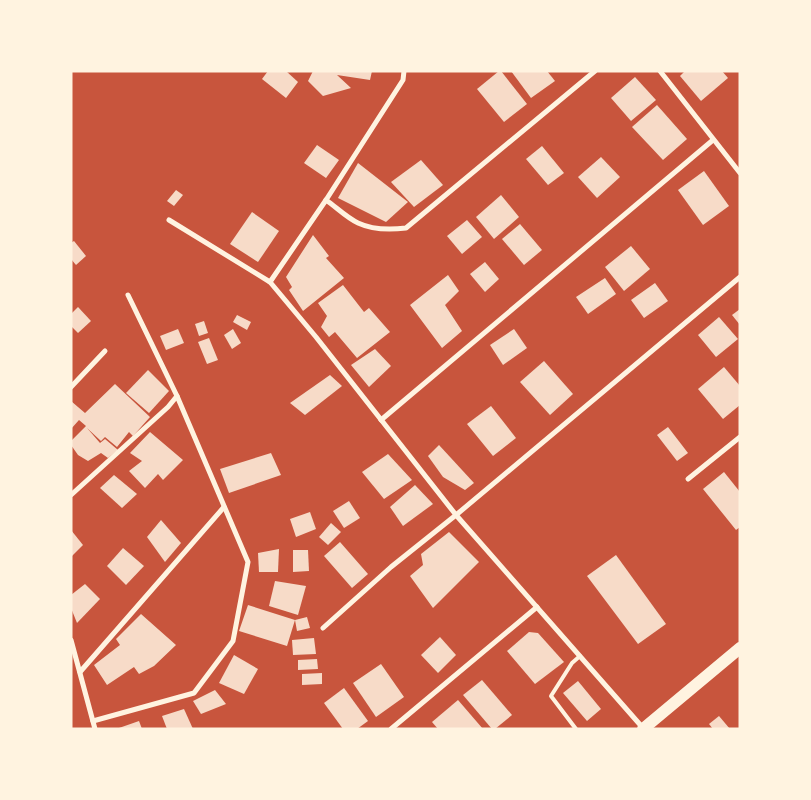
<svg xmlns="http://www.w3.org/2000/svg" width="811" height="800" viewBox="0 0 811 800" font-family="'Space Grotesk',sans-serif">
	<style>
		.building { fill: #f7dbc8 }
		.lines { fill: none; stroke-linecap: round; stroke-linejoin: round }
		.service { stroke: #fff3e0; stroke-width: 4 }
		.minor { stroke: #fff3e0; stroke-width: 5 }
		.primary { stroke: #fff3e0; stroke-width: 12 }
	</style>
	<rect width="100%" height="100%" fill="#c8553d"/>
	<!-- building -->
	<g class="building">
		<polygon points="268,71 286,71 298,82 286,98 262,79"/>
		<polygon points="313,71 372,71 370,80 337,75 351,88 323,96 308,81"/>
		<polygon points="499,71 501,71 527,104 504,122 477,89"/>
		<polygon points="511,71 547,71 555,81 531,98"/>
		<polygon points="685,71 722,71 728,78 701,101 680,76"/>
		<polygon points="635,77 656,100 631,121 611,98"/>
		<polygon points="657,105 687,139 663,160 632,127"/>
		<polygon points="317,145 339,160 326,178 304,163"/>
		<polygon points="542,146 564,173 548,185 526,159"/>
		<polygon points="601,157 620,177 597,198 578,177"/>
		<polygon points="421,160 443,185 414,207 391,182"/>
		<polygon points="358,163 408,202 386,222 338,198"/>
		<polygon points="704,171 729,206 703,225 678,190"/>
		<polygon points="176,190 183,195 174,206 167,201"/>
		<polygon points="501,195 519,217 494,239 476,217"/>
		<polygon points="252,212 279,231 258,262 230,244"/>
		<polygon points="467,220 482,237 462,254 447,236"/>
		<polygon points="520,224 542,250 524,265 502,239"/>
		<polygon points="313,235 329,256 326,258 344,278 303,311 289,290 292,287 286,277"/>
		<polygon points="74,241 86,256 76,265 71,259 71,243"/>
		<polygon points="631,246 650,269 624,291 605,267"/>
		<polygon points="485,262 499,279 485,292 470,274"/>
		<polygon points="448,275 459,291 445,305 462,331 442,348 410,305"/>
		<polygon points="605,278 616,294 588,314 576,297"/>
		<polygon points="655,283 668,301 644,318 631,300"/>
		<polygon points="343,285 364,312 369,308 390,332 357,358 335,332 329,337 321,327 327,316 318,303"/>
		<polygon points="78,307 91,321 78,333 71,326 71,314"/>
		<polygon points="740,309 740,325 732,315"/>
		<polygon points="237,315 251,322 247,330 233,322"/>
		<polygon points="719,317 738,339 716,357 698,335"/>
		<polygon points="204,321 208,333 199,336 195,324"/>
		<polygon points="178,329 184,343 166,350 160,336"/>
		<polygon points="233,329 241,343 232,349 224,335"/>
		<polygon points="514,329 527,348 503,365 490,345"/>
		<polygon points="209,338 218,360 207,364 198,342"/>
		<polygon points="375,349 391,366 369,387 351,365"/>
		<polygon points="544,361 573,394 550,415 520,382"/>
		<polygon points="724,367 740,386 740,405 723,419 698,389"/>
		<polygon points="148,370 169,391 149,413 126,393"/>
		<polygon points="330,375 342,386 305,415 290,403"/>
		<polygon points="115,384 150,417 133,436 129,432 117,447 105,437 101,441 87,428 100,443 105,439 118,450 108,458 101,453 88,461 78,455 71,445 71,441 86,426 79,420 71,429 71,401 85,413"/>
		<polygon points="491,406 516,438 493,456 467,424"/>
		<polygon points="668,427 688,453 677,461 657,435"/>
		<polygon points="150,432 183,460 163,480 158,474 145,488 129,471 142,461 130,453"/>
		<polygon points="439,445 474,483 465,490 443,477 428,456"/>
		<polygon points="271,453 281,475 229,493 220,469"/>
		<polygon points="388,454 412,480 384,499 362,472"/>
		<polygon points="724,472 740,492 740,527 736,530 703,489"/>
		<polygon points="114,475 137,494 122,508 100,488"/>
		<polygon points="415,485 433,504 403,526 390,507"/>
		<polygon points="349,501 360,518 344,528 333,511"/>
		<polygon points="310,512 316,529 296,537 290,519"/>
		<polygon points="161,520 181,543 165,562 147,537"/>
		<polygon points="331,523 341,532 328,545 319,537"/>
		<polygon points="71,530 83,545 71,557"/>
		<polygon points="449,532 479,562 433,608 410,576 423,565 421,554"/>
		<polygon points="340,542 368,574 352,588 324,556"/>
		<polygon points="123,548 144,566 126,585 107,566"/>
		<polygon points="279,549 278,572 259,572 258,553"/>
		<polygon points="293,550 308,550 309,571 293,572"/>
		<polygon points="616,555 666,624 638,644 587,576"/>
		<polygon points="275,581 306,586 298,615 269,606"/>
		<polygon points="85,584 100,599 77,623 71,608 71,595"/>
		<polygon points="248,605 295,620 307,617 310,628 297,631 295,620 287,646 239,631"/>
		<polygon points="141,614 176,645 154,666 139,674 134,667 107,685 94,665 120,645 116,639"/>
		<polygon points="529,632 538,633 564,662 535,684 507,651"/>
		<polygon points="440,637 456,655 438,673 421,655"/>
		<polygon points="314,638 316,654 293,655 292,640"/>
		<polygon points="234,655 258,669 244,694 219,683"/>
		<polygon points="317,659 318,669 298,670 298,660"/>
		<polygon points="381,664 404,697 376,717 353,683"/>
		<polygon points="322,673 322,684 302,685 302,674"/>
		<polygon points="482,680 512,715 495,729 492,729 463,695"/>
		<polygon points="578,681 601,709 587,721 563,693"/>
		<polygon points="344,688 368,721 357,729 343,729 324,703"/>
		<polygon points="215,690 226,704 201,714 193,701"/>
		<polygon points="458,700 483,729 438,729 432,722"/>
		<polygon points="184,709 193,729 167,729 162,716"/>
		<polygon points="719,716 730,729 713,729 709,724"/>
		<polygon points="139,721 142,729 119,729 119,728"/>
	</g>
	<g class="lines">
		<!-- service -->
		<polyline class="service" points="576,729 551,696 572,663 580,656"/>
		<!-- minor -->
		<g class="minor">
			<polyline points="660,71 740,173"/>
			<path d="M326,200C336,207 347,218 358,223C373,230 390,230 406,228L595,71"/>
			<polyline points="169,220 270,282 316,337 456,515 643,728"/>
			<polyline points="270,282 326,200 403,80 404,71"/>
			<polyline points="128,295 177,396"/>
			<polyline points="71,387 105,351"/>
			<polyline points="381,420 713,140"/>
			<polyline points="688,479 740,437"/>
			<polyline points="71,495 168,407 177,396 248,562 233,641 194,693 93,721"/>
			<polyline points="323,628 391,567 456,515 740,277"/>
			<polyline points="71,640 95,729"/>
			<polyline points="80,672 224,507"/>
			<polyline points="391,729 537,607"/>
		</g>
		<!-- primary -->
		<polyline class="primary" points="643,729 740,648"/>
	</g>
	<!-- border -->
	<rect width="811" height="800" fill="none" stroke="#fff3e0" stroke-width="145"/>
</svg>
